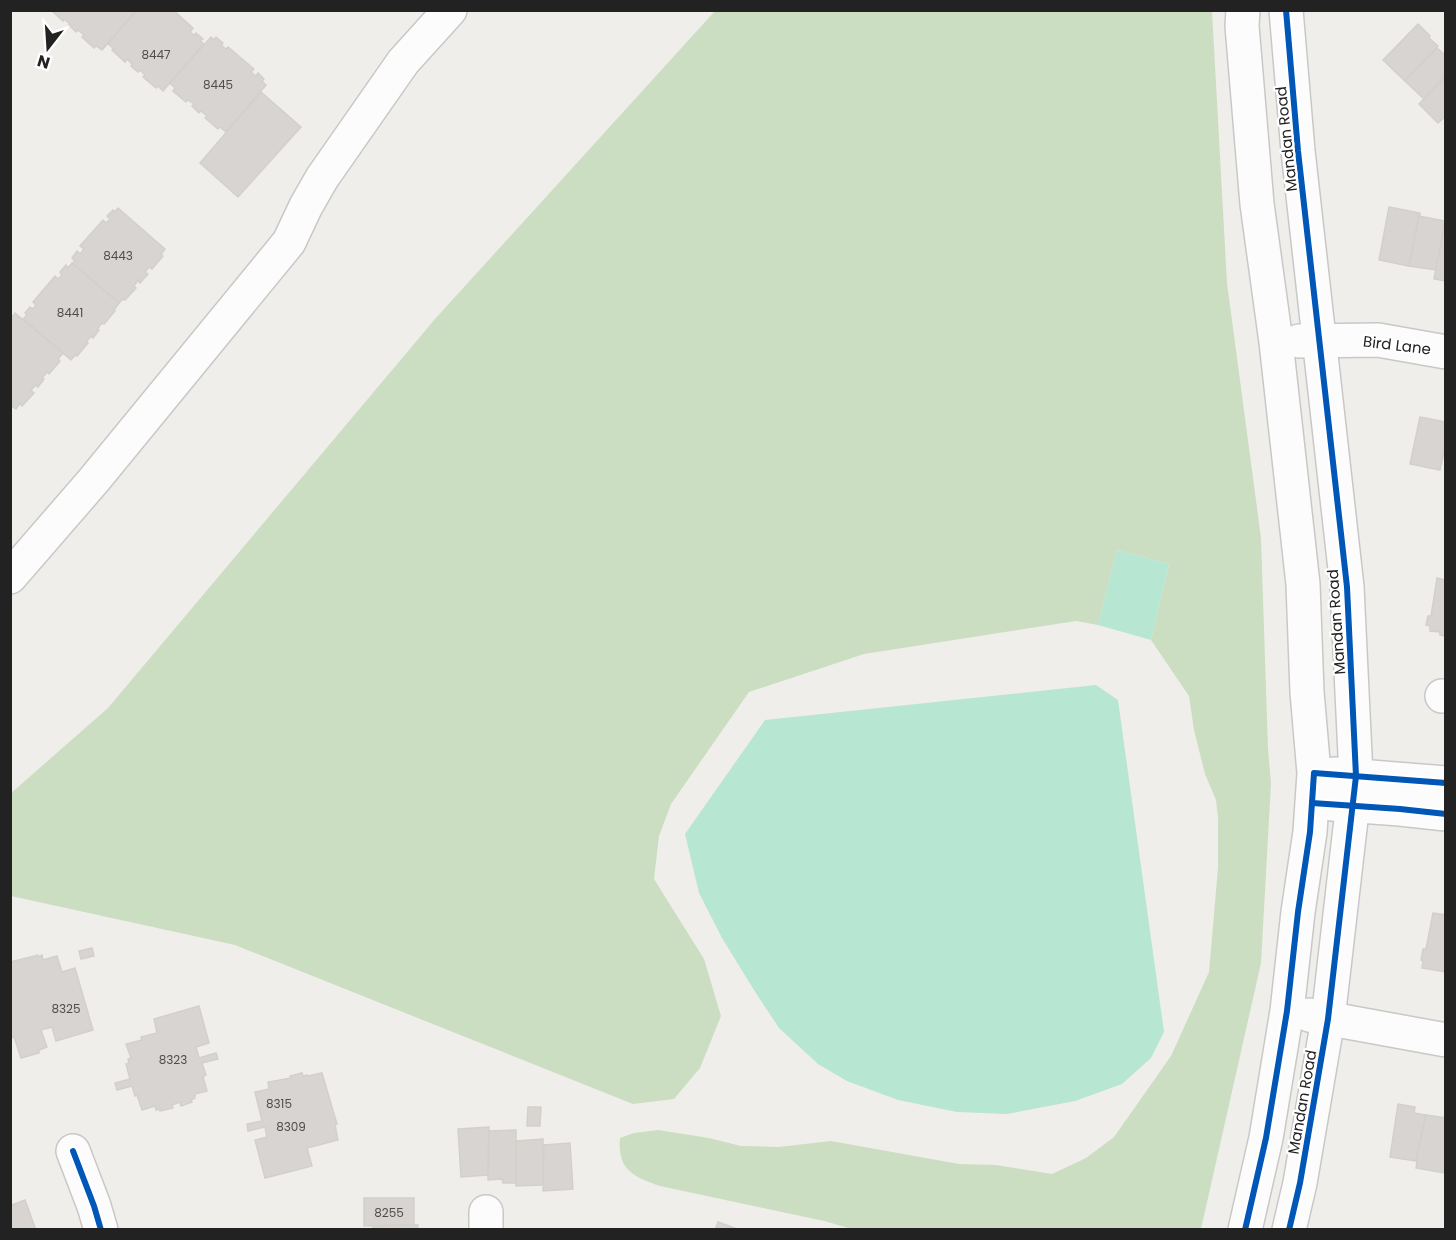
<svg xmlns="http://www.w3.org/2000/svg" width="1456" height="1240" viewBox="0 0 1456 1240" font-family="Poppins,sans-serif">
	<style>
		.forest { fill: #cbdec1 }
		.pitch { fill: #b7e6d2 }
		.building { fill: #d7d4d2; stroke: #d3d0cc; stroke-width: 1.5 }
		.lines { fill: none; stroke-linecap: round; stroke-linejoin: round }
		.minor-casing { stroke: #c9c8c7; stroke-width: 36 }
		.minor { stroke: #fdfcfc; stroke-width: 33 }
		.cycleway-casing { stroke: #fff; stroke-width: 10 }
		.cycleway { stroke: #0057b8; stroke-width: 6 }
		.labels { text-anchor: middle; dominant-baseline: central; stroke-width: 4.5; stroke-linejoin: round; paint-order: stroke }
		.number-label { font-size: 12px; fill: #4f4e4e }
		.street-label { font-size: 15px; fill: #222; stroke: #fff }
	</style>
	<rect width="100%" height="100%" fill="#f0eeeb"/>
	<!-- forest -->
	<path class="forest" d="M715,11H1212L1227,283L1261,538L1268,749L1271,783L1261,963L1201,1229H852L824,1221L660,1186C633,1177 617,1169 620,1138L634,1133L658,1130L709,1138L741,1146L778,1147L831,1141L959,1164L996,1165L1052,1174L1086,1158L1114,1137L1171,1056L1209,972L1218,868V818L1216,800L1205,774L1194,730L1189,696L1151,640L1169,564L1117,550L1098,625L1076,621L864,654L749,692L671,804L659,836L654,879L704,959L721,1016L700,1068L674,1099L633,1104L235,945L11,896L10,794L108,708L435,319Z"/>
	<!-- pitch -->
	<g class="pitch">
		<polygon points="1117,550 1169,564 1151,640 1098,625"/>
		<polygon points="1096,685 1118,700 1164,1032 1151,1058 1122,1084 1075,1101 1007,1114 957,1112 898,1100 847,1081 818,1064 779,1028 754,990 722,938 699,893 685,834 765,720"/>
	</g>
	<!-- building -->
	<g class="building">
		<polygon points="51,10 137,10 102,50 96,46 94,48 82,37 84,35 78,30 76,32 69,25 70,24 64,19 63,21"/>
		<polygon points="137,10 173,10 193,28 190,32 194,35 196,33 203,39 200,41 204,44 163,91 158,86 156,88 143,77 145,75 140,70 138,72 131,66 132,64 127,59 125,62 112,50 113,48 108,44"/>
		<polygon points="1418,24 1430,36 1429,38 1438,46 1405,81 1383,60"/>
		<polygon points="211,37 214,40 216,37 223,43 221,45 226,49 228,47 254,69 251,72 256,76 258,73 264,79 262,81 266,85 226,132 220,127 218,129 205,118 207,116 201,111 199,113 192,106 194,104 188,100 186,102 173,91 175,88 170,83"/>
		<polygon points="1437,48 1446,56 1446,76 1424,99 1405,81"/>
		<polygon points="1446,76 1446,116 1438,123 1419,104"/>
		<polygon points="261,92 301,127 238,197 200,163"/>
		<polygon points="1389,207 1420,213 1409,266 1379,260"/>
		<polygon points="118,208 165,249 161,254 163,256 152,269 149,267 145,272 148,274 140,283 138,280 134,286 136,288 125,300 123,299 119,303 72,263 75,261 72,258 77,251 80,254 84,249 80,246 103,220 106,223 110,219 107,216 113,210 115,212"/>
		<polygon points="1419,216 1445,221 1436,270 1409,266"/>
		<polygon points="1444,228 1446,228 1446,281 1434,279"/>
		<polygon points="72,263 119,303 114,310 115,311 104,324 102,323 97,329 99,330 93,338 91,336 86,342 88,343 77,356 75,355 71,360 23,319 27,315 25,313 30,307 33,309 36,305 33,302 55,276 58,279 62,275 60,272 66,265 68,268"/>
		<polygon points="15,313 63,353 58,359 60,361 49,374 47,372 42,378 44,379 38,387 36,385 31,390 34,393 22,406 20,403 16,409 10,405 10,316 13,316"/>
		<polygon points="1420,417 1446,422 1446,443 1440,470 1410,464"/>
		<polygon points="1437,578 1446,580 1446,636 1440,635 1440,632 1430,631 1430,626 1426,625 1428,616 1431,616"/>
		<polygon points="1433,913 1446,915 1446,972 1422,968 1423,961 1421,960 1423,949 1426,949"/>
		<polygon points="92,948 94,956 81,959 79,951"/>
		<polygon points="38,955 39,957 42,955 43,960 57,956 62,972 75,968 93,1030 56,1041 52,1027 41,1030 47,1047 39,1050 39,1053 21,1058 14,1037 10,1038 10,962"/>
		<polygon points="199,1006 209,1043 196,1047 199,1058 216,1053 218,1059 202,1063 206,1075 203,1077 207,1091 195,1094 195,1098 191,1100 192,1102 181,1106 180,1102 172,1105 173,1108 160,1111 160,1109 156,1110 155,1106 142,1110 137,1095 135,1096 132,1086 117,1090 115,1083 130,1079 126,1064 129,1063 128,1059 131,1058 126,1044 142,1040 141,1037 157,1033 154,1019"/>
		<polygon points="302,1073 303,1076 307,1075 308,1076 322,1073 337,1124 335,1125 338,1140 307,1148 312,1166 265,1178 255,1140 267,1137 265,1127 248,1131 247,1124 262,1121 255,1092 269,1089 268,1082 291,1078 290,1076"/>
		<polygon points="1398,1104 1415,1107 1414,1113 1426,1115 1416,1161 1390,1157"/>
		<polygon points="528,1107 541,1107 540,1126 527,1126"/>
		<polygon points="1426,1115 1446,1118 1446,1166 1444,1173 1416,1168 1417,1162 1416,1161"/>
		<polygon points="489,1127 488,1175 461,1177 458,1129"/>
		<polygon points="516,1130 516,1183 503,1183 502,1179 488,1180 489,1131"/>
		<polygon points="543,1139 543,1185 516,1186 516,1141"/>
		<polygon points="570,1143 573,1189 543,1191 544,1145"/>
		<polygon points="364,1198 414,1198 414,1225 364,1226"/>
		<polygon points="25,1200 36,1230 10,1230 10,1201 12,1205"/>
		<polygon points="718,1222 740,1230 715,1230"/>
		<polygon points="418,1225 418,1230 373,1230 373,1226"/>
	</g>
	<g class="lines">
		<!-- minor casing -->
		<g class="minor-casing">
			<g id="minor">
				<polyline points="1243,10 1242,26 1257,204 1276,342 1303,584 1307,692 1314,773 1310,832 1298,912 1287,1011 1266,1138 1245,1230"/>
				<polyline points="1286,10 1298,151 1347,587 1356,776 1328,1019 1300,1183 1289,1230"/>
				<polyline points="1299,341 1378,340 1446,352"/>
				<polyline points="10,577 94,480 289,242 306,206 322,178 403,62 450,10"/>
				<polyline points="1442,696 1446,696"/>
				<polyline points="1334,774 1446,783"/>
				<polyline points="1332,804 1400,809 1446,814"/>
				<polyline points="1309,1015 1446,1040"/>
				<polyline points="73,1151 94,1206 101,1230"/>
				<polyline points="486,1230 486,1212"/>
			</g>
		</g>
		<!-- minor -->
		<use href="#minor" class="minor"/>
		<!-- cycleway casing -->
		<g class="cycleway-casing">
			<g id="cycleway">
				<polyline points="1286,10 1298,151 1347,587 1356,776 1328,1019 1300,1183 1289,1230"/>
				<polyline points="1312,803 1400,809 1446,814"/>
				<polyline points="73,1151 94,1206 101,1230"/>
				<polyline points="1245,1230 1266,1138 1287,1011 1298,912 1310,832 1314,773 1446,783"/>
			</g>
		</g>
		<!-- cycleway -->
		<use href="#cycleway" class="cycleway"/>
	</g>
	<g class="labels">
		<!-- number labels -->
		<g class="number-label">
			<text x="156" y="54">8447</text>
			<text x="218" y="84">8445</text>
			<text x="118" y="255">8443</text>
			<text x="70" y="312">8441</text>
			<text x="66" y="1008">8325</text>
			<text x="173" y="1059">8323</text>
			<text x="279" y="1103">8315</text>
			<text x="291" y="1126">8309</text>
			<text x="389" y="1212">8255</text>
		</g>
		<!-- street labels -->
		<g class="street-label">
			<text transform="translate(1286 139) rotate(-96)">Mandan Road</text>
			<text transform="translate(1397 345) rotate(7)">Bird Lane</text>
			<text transform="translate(1336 622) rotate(-94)">Mandan Road</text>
			<text transform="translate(1302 1102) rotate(-80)">Mandan Road</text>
		</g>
	</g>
	<!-- border -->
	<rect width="1456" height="1240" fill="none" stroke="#222222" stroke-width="24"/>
	<!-- north arrow -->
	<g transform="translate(48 48) rotate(197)" stroke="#ffffff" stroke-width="4.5" paint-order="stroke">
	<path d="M0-4.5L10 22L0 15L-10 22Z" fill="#222222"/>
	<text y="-9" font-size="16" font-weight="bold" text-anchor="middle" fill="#222222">N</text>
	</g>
</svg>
